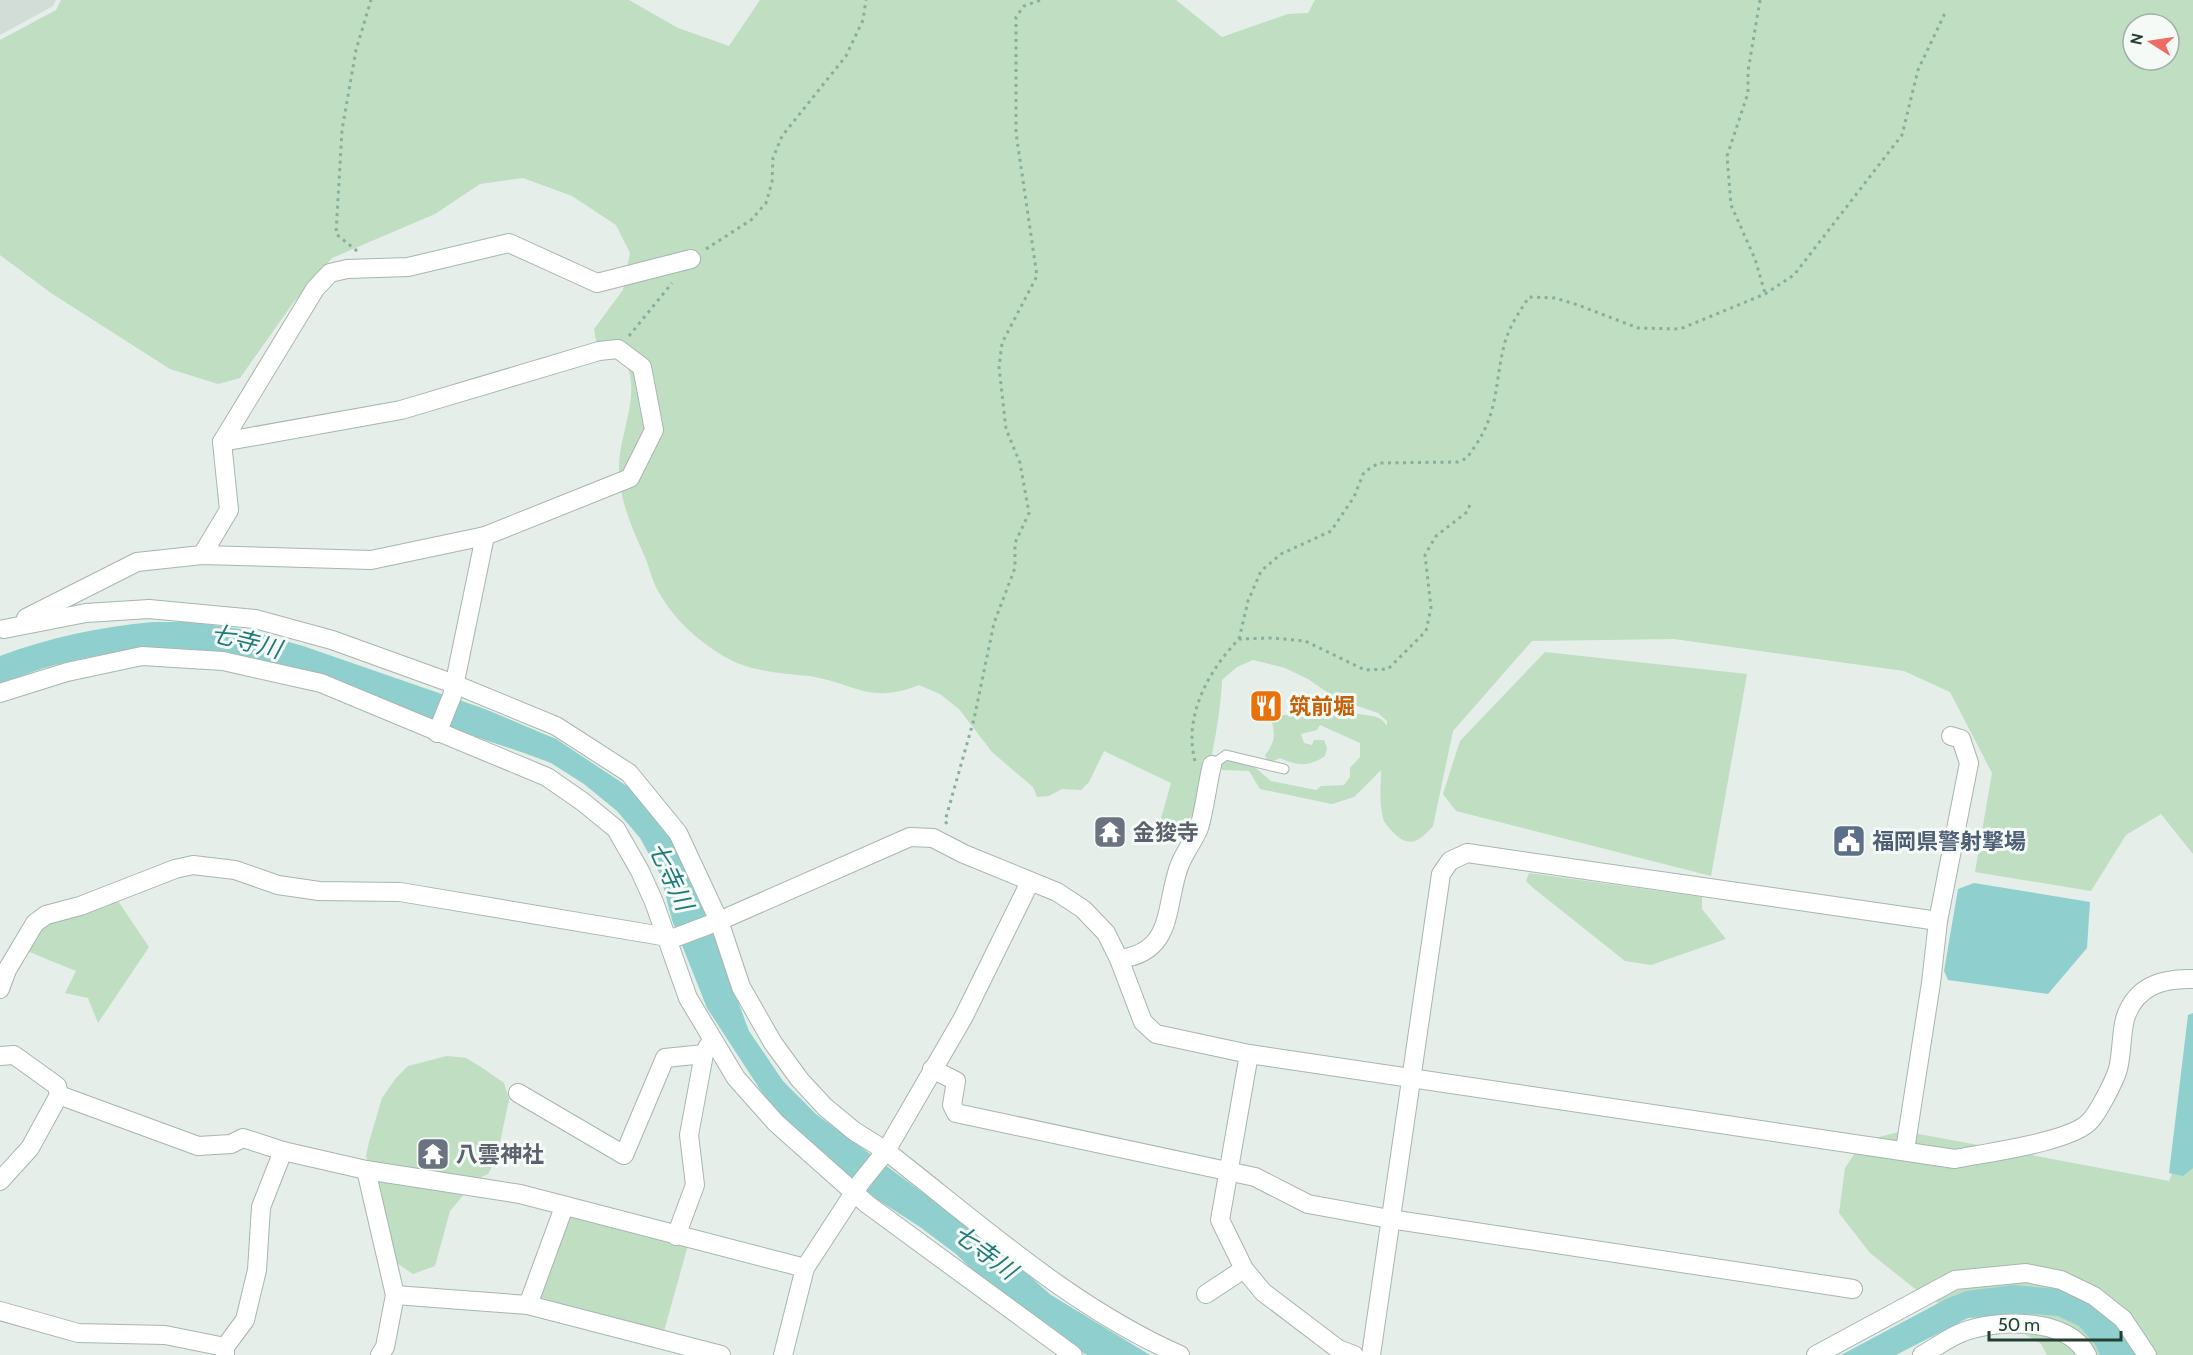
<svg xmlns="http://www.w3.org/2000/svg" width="2193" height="1355" viewBox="0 0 2193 1355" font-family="Cabin,'Noto Sans JP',sans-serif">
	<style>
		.built { fill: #d3ddd7 }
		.green { fill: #bfdec2; fill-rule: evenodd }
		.water { fill: #8fd0cf }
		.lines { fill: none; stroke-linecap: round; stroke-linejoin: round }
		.service-casing { stroke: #a7b6ae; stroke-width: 11 }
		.minor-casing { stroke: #a7b6ae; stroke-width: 20 }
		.path { stroke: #86b09c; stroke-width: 3; stroke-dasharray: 3 4.5; stroke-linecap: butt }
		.service { stroke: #fff; stroke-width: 9 }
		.minor { stroke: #fff; stroke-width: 18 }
		.labels { text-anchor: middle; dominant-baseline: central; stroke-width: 6; stroke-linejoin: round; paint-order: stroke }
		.food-label { font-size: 22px; font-weight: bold; fill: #c56008; stroke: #f5faf7; text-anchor: start }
		.worship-label { font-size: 22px; font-weight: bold; fill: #5b616d; stroke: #f5faf7; text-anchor: start }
		.service-label { font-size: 22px; font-weight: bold; fill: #4e5e75; stroke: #f5faf7; text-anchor: start }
		.water-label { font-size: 24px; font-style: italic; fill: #207a79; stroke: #f5faf7 }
	</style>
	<rect width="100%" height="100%" fill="#e5eee8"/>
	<!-- built -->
	<polygon class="built" points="0,0 56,0 53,6 0,35"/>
	<!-- green -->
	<g class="green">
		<path d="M61,0H629L678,28L729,46L760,0H1176L1222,37L1288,14L1308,13L1315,0H2193V854L2161,814L2126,835L2091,891L1975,872L1992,773L1950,692L1904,671L1674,639L1532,641L1453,731L1433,826C1418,843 1408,849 1391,830C1388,826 1384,823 1383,818C1379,802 1381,786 1381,770L1354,797L1332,804L1260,789L1249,771L1222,770L1221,765L1227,760L1251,764L1271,781L1316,790L1321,786L1344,785L1350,777V768L1360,757V743L1320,725L1317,730L1301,734L1304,743L1312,745L1314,740H1324L1327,748L1325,756C1309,767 1297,766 1280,758L1272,762L1267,761L1265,755C1277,740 1275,732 1270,715H1293L1298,698L1318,696C1324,701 1329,700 1336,702C1343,704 1347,709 1353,712C1367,718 1379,712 1387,726V721L1378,713L1337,699L1308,679L1285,668L1253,660L1237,667L1222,680C1221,713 1207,807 1182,828C1174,835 1167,836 1156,836L1171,783L1104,751L1089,782L1081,790L1062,789L1049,796L1037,797L1033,787L992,752L959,709L940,694L919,685C869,705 855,683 809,676C784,673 752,672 729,659C699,643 671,617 656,587C651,577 649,566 645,557C632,528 620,502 619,470C618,438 638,403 629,371C625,357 609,352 597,346L594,329L623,290L630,253L616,225L572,196L523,178L480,184L435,214L332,258L293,303L240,378L218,384L170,369L51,293L0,255V40L56,10ZM2133,24H2169V60H2133Z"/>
		<polygon points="1545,652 1747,674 1711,876 1456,811 1443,794 1460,741"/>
		<polygon points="1529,873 1702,897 1702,909 1726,939 1651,965 1625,961 1532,887 1526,881"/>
		<polygon points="118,901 149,947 98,1023 88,998 65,993 76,971 27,951 37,929 50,919"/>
		<polygon points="447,1056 466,1058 481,1067 504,1083 509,1099 497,1157 488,1174 476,1180 450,1211 435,1266 413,1274 394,1261 366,1156 369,1142 382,1098 396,1078 408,1066"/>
		<polygon points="1903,1131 2169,1181 2174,1169 2193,1164 2193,1355 2047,1355 2041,1344 2010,1325 1929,1300 1870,1253 1839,1213 1845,1168 1863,1141"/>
		<polygon points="569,1216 688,1245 663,1335 537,1301"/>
	</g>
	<!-- water -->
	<g class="water">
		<path d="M153,622H192L247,630L303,646L485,709L556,739L630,788L670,834L704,910L749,1031L783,1081L816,1114L999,1249L1051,1295L1150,1355H1087L1053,1333L988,1285L956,1254L920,1227L878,1200L789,1126L763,1094L707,1008L672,920L660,874L640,838L617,811L584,784L551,763C510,747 467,735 426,719C307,674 217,631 86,658C57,664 26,671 0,687V656C50,637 100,627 153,622Z"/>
		<polygon points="1974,883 2090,902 2087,948 2048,994 1948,980 1944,971 1958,889"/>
		<polygon points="2193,1013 2193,1168 2183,1176 2169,1173 2188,1015"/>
		<polygon points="2013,1285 2070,1290 2110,1315 2138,1355 2100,1355 2095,1344 2079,1326 2058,1316 2035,1314 1968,1318 1896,1355 1841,1355 1946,1299 1966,1291"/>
	</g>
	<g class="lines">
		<!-- service casing -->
		<g class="service-casing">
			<polyline id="service" points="1212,765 1226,755 1284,769"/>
		</g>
		<!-- minor casing -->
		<g class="minor-casing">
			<g id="minor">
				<polyline points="202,555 229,510 222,442 315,289 330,273 347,269 408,267 509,243 597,283 691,259"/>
				<polyline points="26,618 137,562 202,555 371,560 485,536 630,478 654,430 642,367 618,349 599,351 401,410 222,442"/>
				<path d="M4,629L86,613L149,609L255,619L332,640L454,684L556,726L629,773L678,833L719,921L741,987L773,1043L800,1080L825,1107L854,1131L886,1151C980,1224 1071,1307 1180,1355"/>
				<polyline points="0,693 67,672 142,656 223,661 321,683 547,777 583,802 616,829 640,871 654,902 688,998 736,1078 776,1123 867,1204 1073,1355"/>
				<polyline points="437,733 452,696 485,536"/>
				<path d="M1119,959C1176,952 1164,904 1180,864C1185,852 1194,840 1199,828C1205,808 1207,785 1212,765"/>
				<path d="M0,989L7,970L35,923L46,915L80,906L175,869L193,865L235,870L278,885L319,891L400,892L674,938L719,921L910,837L933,838L964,854L1057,892L1083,909L1106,933L1119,959L1143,1022L1156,1034L1249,1054L1955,1159C1984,1153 2072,1142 2090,1121C2098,1113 2115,1080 2118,1069C2122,1053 2121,1035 2125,1019C2135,986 2163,978 2193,979"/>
				<polyline points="1249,1054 1220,1220 1244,1269 1263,1292 1338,1349 1354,1355"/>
				<polyline points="0,1056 14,1055 57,1086 59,1095 30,1148 0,1181"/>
				<polyline points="932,1069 956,1081 952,1105 956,1113 1255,1177 1308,1204 1390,1219 1853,1289"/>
				<polyline points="518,1093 624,1155 665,1058 704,1054"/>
				<polyline points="59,1095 198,1146 231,1144 243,1138 283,1151 366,1170 520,1194 805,1268"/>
				<polyline points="1905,1150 1931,983 1938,921 1969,763 1961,739 1951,736"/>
				<polyline points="366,1170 395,1295 385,1347 380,1355"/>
				<polyline points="676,1236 695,1185 689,1135 704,1054 708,1046"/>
				<polyline points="1206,1294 1244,1269"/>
				<polyline points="395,1295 528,1305 721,1355"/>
				<polyline points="528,1305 564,1207"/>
				<polyline points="0,1311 78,1333 165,1335 225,1347 225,1355"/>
				<polyline points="225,1347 245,1320 257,1270 261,1207 283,1151"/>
				<polyline points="783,1355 805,1268 861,1182 886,1151 963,1018 1030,882"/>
				<polyline points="1371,1355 1441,874 1450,861 1467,853 1938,921"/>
				<polyline points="1816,1355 1955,1280 2026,1273 2061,1280 2094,1296 2123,1319 2147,1355"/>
				<path d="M1922,1355C1935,1348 1949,1337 1963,1332C1997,1319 2068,1317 2087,1355"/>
			</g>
		</g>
		<!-- path -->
		<g class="path">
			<polyline points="1760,0 1748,71 1748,93 1727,156 1731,205 1755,259 1765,293"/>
			<polyline points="706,249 751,220 766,203 772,182 773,158 782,136 846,56 863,20 866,0"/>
			<polyline points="357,251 336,234 342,130 356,50 371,0"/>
			<polyline points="629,336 672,283"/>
			<path d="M1239,639L1248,601L1261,571L1281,554L1331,531L1354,497L1364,472L1379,463L1458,462C1468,459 1471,452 1477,443C1499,410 1495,378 1505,342C1510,325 1520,311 1529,297L1555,298L1578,305L1638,328L1680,329L1765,294L1794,275L1902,135L1918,70L1945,13"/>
			<path d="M1195,761C1183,716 1209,670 1239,639L1272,638L1305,641L1365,670L1388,669L1426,631L1431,608L1425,555L1436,536L1467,512L1471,502"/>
			<polyline points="947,824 945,821 974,719 994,623 1015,568 1015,543 1029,513 1020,463 1006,429 999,367 1002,343 1037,276 1016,133 1016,17 1024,6 1041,0"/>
		</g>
		<!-- service -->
		<use href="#service" class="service"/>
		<!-- minor -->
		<use href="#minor" class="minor"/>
	</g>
	<!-- icons -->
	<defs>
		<g id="restaurant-square" transform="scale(1.725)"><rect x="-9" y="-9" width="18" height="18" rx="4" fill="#e8710a" stroke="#f5faf7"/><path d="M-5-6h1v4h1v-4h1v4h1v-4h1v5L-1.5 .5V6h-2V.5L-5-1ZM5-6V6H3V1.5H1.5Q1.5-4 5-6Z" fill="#fff"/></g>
		<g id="temple-square" transform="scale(1.725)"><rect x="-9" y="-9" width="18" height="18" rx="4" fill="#6b7280" stroke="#f5faf7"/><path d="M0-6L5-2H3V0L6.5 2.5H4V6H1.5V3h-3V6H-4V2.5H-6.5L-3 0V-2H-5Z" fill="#fff"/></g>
		<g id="civic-square" transform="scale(1.725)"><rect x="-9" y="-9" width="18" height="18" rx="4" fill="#5c6f8a" stroke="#f5faf7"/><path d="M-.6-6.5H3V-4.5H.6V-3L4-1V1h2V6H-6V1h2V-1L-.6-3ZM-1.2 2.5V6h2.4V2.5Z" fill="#fff"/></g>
	</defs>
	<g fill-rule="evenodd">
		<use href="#restaurant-square" x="1266" y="706"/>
		<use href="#temple-square" x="1110" y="832"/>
		<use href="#civic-square" x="1849" y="841"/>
		<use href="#temple-square" x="433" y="1154"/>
	</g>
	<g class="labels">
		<!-- food labels -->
		<g class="food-label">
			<text x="1289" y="706">筑前堀</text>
		</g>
		<!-- worship labels -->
		<g class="worship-label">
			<text x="1133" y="832">金狻寺</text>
			<text x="456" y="1154">八雲神社</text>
		</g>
		<!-- service labels -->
		<g class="service-label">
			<text x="1872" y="841">福岡県警射撃場</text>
		</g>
		<!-- water labels -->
		<g class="water-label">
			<text transform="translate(246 641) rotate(14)">七寺川</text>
			<text transform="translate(671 876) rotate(65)">七寺川</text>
			<text transform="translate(985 1252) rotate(37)">七寺川</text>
		</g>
	</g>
	<!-- north arrow -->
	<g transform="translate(2151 42) rotate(282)"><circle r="28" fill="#f5faf7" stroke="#a1afa9" stroke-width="1.5"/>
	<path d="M0-4.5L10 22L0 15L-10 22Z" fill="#ed6d63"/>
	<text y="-9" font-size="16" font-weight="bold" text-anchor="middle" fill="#243f33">N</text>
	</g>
	<!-- scale -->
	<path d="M1989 1331v9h132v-9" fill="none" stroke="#243f33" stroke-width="3"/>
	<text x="1998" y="1331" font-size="18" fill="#243f33" stroke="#f5faf7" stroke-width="4.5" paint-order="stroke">50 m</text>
</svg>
